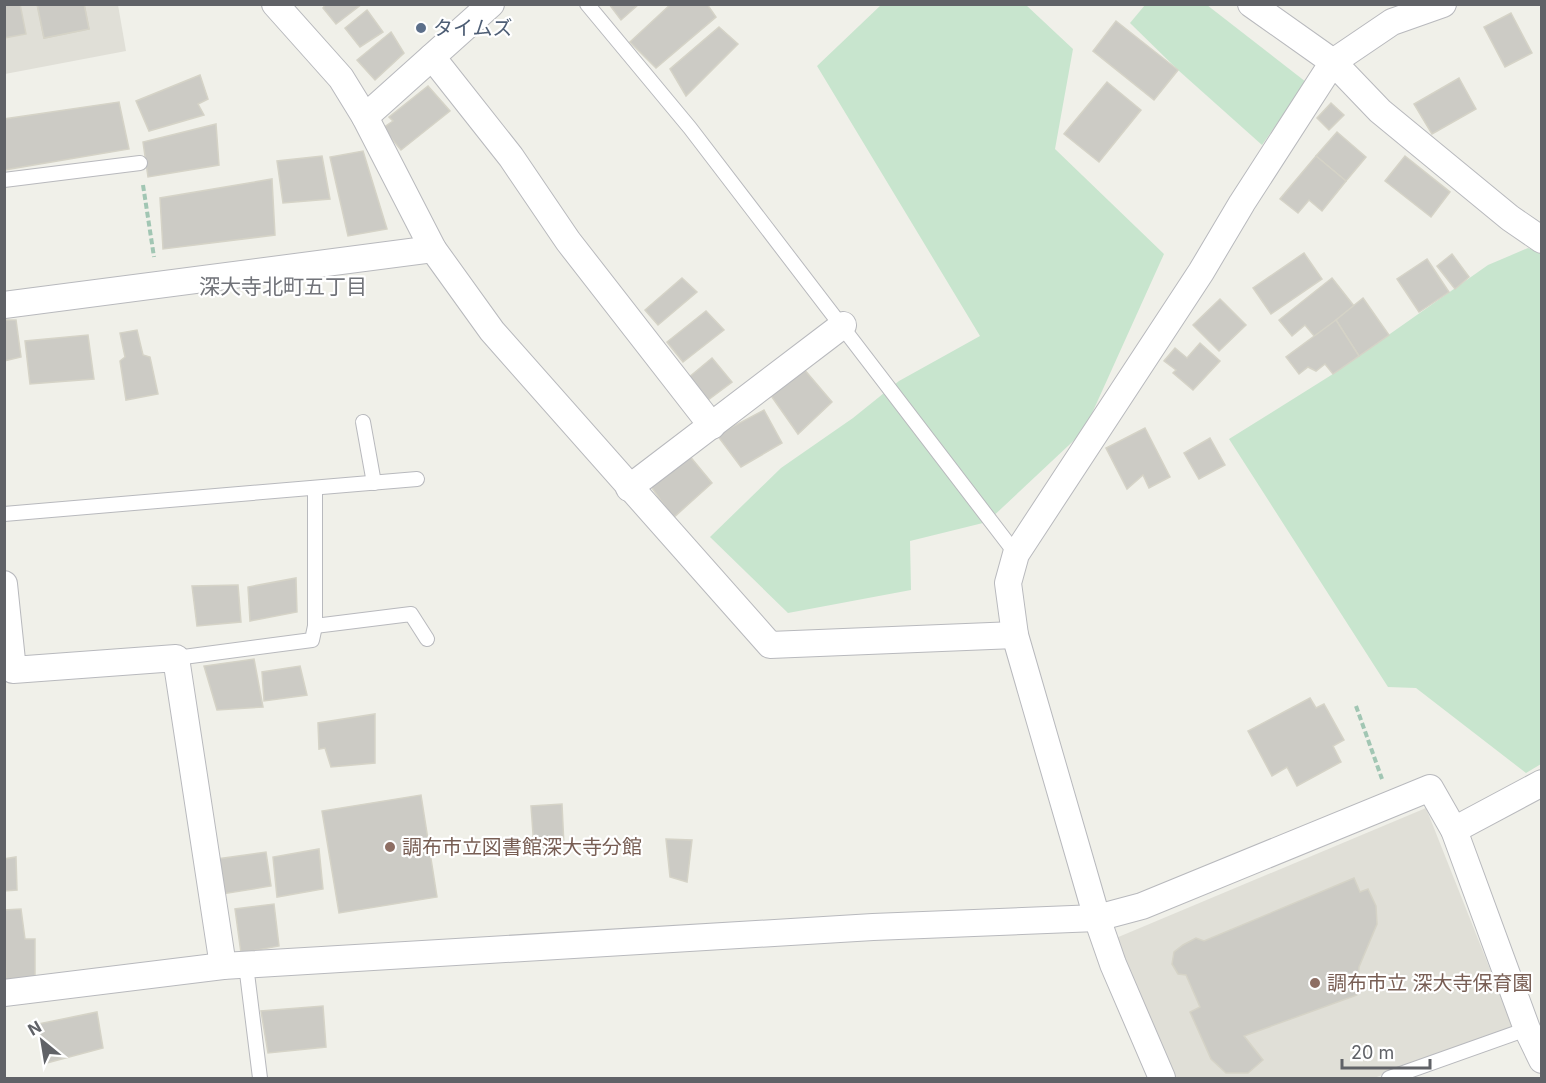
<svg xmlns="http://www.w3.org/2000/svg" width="1546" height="1083" viewBox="0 0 1546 1083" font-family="Inter,'Noto Sans JP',sans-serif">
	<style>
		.education { fill: #e0dfd7 }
		.green { fill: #c8e5ce }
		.building { fill: #cccbc5; stroke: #d5d3c7; stroke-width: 1.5 }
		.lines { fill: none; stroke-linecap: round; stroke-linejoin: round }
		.service-casing { stroke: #b8b9bd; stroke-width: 16 }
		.minor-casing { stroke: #b8b9bd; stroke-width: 28 }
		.path { stroke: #a1c6b3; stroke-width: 4; stroke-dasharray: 6 3; stroke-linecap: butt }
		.service { stroke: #fff; stroke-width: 14 }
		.minor { stroke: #fff; stroke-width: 26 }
		.service-dot { fill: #5c6f8a; stroke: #fff; stroke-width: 2 }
		.education-dot { fill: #8d6e63; stroke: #fff; stroke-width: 2 }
		.labels { text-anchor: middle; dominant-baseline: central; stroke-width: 4.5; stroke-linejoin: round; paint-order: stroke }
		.service-label { font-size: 20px; fill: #4e5e75; stroke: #fff; text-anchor: start }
		.education-label { font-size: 20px; fill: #785e54; stroke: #fff; text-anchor: start }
		.neighbourhood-label { font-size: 21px; fill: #717379; stroke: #fff }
	</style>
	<rect width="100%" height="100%" fill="#f0f0e9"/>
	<!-- education -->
	<g class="education">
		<polygon points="5,5 118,5 126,51 5,74"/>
		<polygon points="1426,808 1513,1027 1374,1078 1176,1078 1116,938"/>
	</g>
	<!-- green -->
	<g class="green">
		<polygon points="881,5 1026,5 1073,49 1055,149 1164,254 1084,431 987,522 910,541 911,590 788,613 710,537 781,468 853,418 899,381 980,336 817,66"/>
		<polygon points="1145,5 1207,5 1306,82 1262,145 1178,70 1130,23"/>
		<polygon points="1528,248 1541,253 1541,764 1526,773 1416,688 1388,687 1229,439 1333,374 1488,265"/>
	</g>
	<!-- building -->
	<g class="building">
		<polygon points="4,4 20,4 26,34 4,38"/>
		<polygon points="37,4 84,4 89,29 44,38"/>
		<polygon points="37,4 84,4 89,29 44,38"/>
		<polygon points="326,4 362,4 336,24 323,8"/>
		<polygon points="609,4 639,4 621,20"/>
		<polygon points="671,4 707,4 716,17 656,68 630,42"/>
		<polygon points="367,10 383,32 360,47 345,28"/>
		<polygon points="1511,13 1532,53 1505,67 1484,27"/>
		<polygon points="1116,21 1178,70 1154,100 1093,51"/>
		<polygon points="719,27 738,44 686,96 670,69"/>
		<polygon points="391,32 404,53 375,80 357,60"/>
		<polygon points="200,75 208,99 198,104 204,115 149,131 136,101"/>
		<polygon points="1459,78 1476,109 1432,134 1414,104"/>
		<polygon points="1107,82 1141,110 1099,162 1064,134"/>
		<polygon points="428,86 450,111 401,150 383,128 393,121 389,117"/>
		<polygon points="119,102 129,149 4,170 4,119"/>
		<polygon points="1331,103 1344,115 1329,130 1317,118"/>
		<polygon points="216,124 219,165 148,177 143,142"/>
		<polygon points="1337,132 1366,157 1346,181 1316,156"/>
		<polygon points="363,151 387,229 348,236 330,157"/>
		<polygon points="322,156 330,199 283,203 277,161"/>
		<polygon points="1316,156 1346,181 1322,211 1309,200 1298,213 1280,199"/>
		<polygon points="1405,156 1450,192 1431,217 1385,181"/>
		<polygon points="272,179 275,235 163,249 160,198"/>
		<polygon points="1304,253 1322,279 1271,314 1253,288"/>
		<polygon points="1452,254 1469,277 1455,289 1437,266"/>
		<polygon points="1427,259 1449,292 1419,312 1397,279"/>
		<polygon points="682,278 697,292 658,325 645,310"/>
		<polygon points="1332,278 1354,306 1315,337 1305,325 1292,336 1279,320"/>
		<polygon points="1363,298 1389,335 1359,356 1336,320"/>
		<polygon points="1220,299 1246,325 1219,351 1193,325"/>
		<polygon points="706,311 724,330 683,362 667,342"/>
		<polygon points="4,320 16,320 21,357 4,361"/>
		<polygon points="1336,320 1359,356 1333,374 1325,364 1316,371 1308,367 1299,374 1286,357"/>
		<polygon points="137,330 143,355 150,357 158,394 126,400 120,361 125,357 120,333"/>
		<polygon points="88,335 94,379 30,384 25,341"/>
		<polygon points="1200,343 1220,361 1193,390 1173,373 1176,370 1164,361 1175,348 1187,358"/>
		<polygon points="712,358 732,382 708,400 688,378"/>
		<polygon points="803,368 832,402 798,434 767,390"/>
		<polygon points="764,410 782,443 741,467 717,435"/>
		<polygon points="1145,428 1170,477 1149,488 1143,475 1127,489 1106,448"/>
		<polygon points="1210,438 1225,465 1199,479 1184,453"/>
		<polygon points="683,448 712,483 673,518 648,482"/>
		<polygon points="296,578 297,612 250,621 248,587"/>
		<polygon points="238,585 241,622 197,626 192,586"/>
		<polygon points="254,659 263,707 217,710 204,666"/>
		<polygon points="300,666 307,695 264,701 262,672"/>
		<polygon points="1310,698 1316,708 1324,704 1344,740 1333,746 1341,762 1297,786 1287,767 1272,776 1248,731"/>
		<polygon points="375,714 375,763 331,767 325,748 319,749 318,723"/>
		<polygon points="421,795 437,897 339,913 322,811"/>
		<polygon points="562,804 564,846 534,848 531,806"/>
		<polygon points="666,839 692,840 687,882 670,877"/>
		<polygon points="319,849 323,889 277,897 273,857"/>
		<polygon points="266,852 271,886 216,895 210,860"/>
		<polygon points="16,857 17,890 4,891 4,859"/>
		<polygon points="1354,878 1360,892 1368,889 1376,906 1377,924 1359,967 1357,995 1244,1036 1263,1060 1248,1073 1226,1073 1211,1059 1190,1012 1200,1007 1186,975 1178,974 1172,964 1174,952 1183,945 1196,938 1204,941"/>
		<polygon points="274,904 279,946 241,953 235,909"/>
		<polygon points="21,909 25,939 35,939 35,977 6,981 4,910"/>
		<polygon points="323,1006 326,1047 268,1053 261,1011"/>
		<polygon points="97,1012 103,1048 43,1064 38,1024"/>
	</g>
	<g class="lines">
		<!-- service casing -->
		<g class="service-casing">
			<g id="service">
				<polyline points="587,4 690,128 1016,554"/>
				<polyline points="4,180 140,163"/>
				<polyline points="363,422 374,483"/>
				<polyline points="4,514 417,479"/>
				<polyline points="315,626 411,614 427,639"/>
				<polyline points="176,658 312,640 315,626 315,488"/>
				<polyline points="246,965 260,1078"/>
				<polyline points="1389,1078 1527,1029"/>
			</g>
		</g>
		<!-- minor casing -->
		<g class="minor-casing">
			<g id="minor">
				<polyline points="275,4 341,78 365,117 433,249 492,331 770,645 1015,635"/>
				<polyline points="1251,4 1333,62 1380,111 1510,218 1542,240"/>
				<polyline points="432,57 511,157 568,241 712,426"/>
				<polyline points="365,117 491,4"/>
				<polyline points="4,305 433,249"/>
				<polyline points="629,488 843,325"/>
				<polyline points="4,584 13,670 176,658 223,966"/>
				<polyline points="1454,830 1542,783"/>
				<polyline points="4,993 223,966 873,927 1097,918 1142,906 1430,788 1454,830 1527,1029 1542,1060"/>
				<polyline points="1162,1078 1113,964 1097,918 1015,635 1008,583 1016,554 1201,272 1242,203 1333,62 1392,22 1443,4"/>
			</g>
		</g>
		<!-- path -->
		<g class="path">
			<polyline points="143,185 154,257"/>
			<polyline points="1356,706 1382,779"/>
		</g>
		<!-- service -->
		<use href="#service" class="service"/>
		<!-- minor -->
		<use href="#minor" class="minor"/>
	</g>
	<!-- markers -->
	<circle class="service-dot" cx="421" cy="28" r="6"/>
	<g class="education-dot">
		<circle cx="390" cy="847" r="6"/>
		<circle cx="1315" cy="983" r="6"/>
	</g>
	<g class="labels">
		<!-- service labels -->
		<g class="service-label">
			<text x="433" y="28">タイムズ</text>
		</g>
		<!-- education labels -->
		<g class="education-label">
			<text x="402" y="847">調布市立図書館深大寺分館</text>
			<text x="1327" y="983">調布市立 深大寺保育園</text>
		</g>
		<!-- neighbourhood labels -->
		<g class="neighbourhood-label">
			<text x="283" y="286">深大寺北町五丁目</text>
		</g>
	</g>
	<!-- border -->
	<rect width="1546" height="1083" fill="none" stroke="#606267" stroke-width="12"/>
	<!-- north arrow -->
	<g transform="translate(42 1041) rotate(330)" stroke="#ffffff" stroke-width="4.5" paint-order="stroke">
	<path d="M0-4.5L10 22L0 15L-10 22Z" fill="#606267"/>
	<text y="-9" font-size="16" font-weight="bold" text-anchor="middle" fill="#606267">N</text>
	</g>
	<!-- scale -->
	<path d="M1342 1059v9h88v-9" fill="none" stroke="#606267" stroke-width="3"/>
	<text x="1351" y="1059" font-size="18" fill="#606267" stroke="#ffffff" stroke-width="4.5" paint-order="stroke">20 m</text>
</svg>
